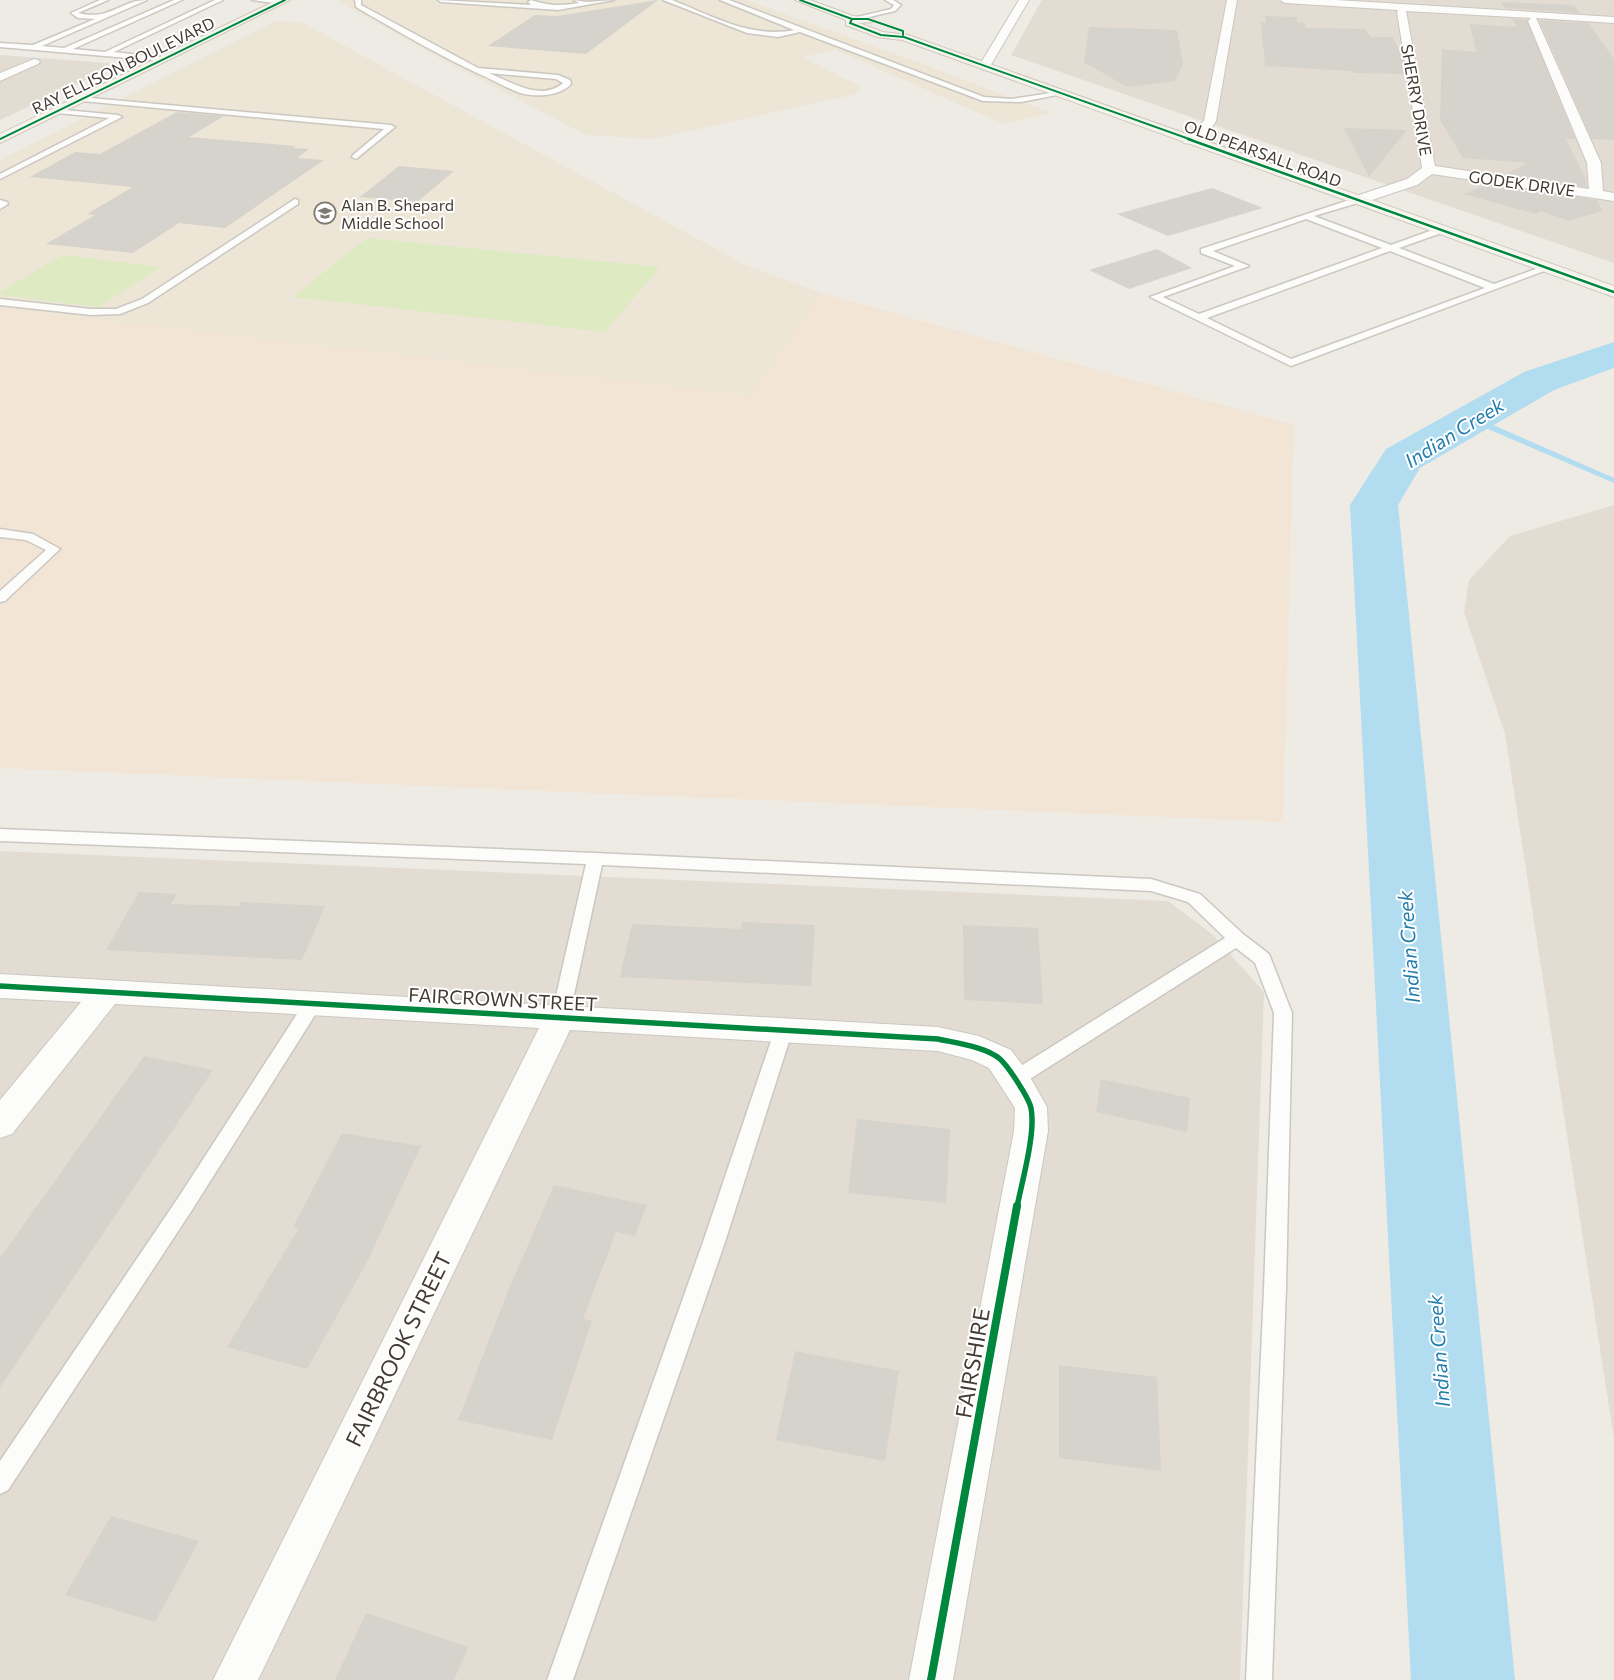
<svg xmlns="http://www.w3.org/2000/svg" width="1614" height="1680" viewBox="0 0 1614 1680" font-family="Commissioner,sans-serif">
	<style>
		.residential { fill: #e3dcd2 }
		.commercial { fill: #f3e5d6 }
		.education { fill: #ede5d6 }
		.green { fill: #deeac2 }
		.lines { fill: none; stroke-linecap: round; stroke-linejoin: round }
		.stream { fill: #b2dcf0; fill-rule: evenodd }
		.river { fill: #b2dcf0; fill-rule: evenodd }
		.building { fill: #d6d2cc }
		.service-casing { stroke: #cbc7c1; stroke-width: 3 }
		.minor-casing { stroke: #cbc7c1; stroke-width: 2 }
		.secondary-casing { stroke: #cfc9bd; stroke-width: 2 }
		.service { fill: #fcfcfb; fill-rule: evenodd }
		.minor { fill: #fcfcfb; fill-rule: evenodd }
		.secondary { fill: #f6f3ec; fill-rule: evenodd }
		.cycleway-far3-casing { stroke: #fff; stroke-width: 3 }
		.cycleway-far2-casing { stroke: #fff; stroke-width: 4.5 }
		.cycleway-far1-casing { stroke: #fff; stroke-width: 9 }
		.cycleway-casing { stroke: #fff; stroke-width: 11 }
		.cycleway-far3 { stroke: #00873e; stroke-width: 2 }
		.cycleway-far2 { stroke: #00873e; stroke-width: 2.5 }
		.cycleway-far1 { stroke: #00873e; stroke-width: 5.5 }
		.cycleway { stroke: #00873e; stroke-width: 8 }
		.labels { text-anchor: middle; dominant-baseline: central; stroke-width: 4; stroke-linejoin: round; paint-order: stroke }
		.far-street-label { font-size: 16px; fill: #443b32; stroke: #fff }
		.far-poi-label { font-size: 16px; fill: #443b32; stroke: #fff; text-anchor: start }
		.street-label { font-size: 19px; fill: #443b32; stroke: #fff }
		.water-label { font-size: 20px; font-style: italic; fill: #247ead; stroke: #fff }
		.near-street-label { font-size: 22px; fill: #443b32; stroke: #fff }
	</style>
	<rect width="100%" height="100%" fill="#eeebe5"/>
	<!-- residential -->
	<g class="residential">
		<polygon points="1042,0 1614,0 1614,263 1011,55"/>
		<polygon points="0,55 120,64 0,120"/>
		<polygon points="1614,505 1614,1439 1505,734 1464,612 1469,580 1510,536"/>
		<polygon points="0,851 1168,901 1212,934 1264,992 1240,1680 0,1680"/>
	</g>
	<!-- commercial -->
	<polygon class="commercial" points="822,293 1294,425 1283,822 0,768 0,308 750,395"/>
	<!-- education -->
	<g class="education">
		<polygon points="336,0 746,0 912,60 1052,113 1004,124 836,50 803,57 861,87 856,94 653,139 586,135 441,59"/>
		<polygon points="276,21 303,23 747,266 822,293 750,395 0,308 0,160"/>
	</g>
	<!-- green -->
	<g class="green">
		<polygon points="367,238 659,267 659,268 605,332 293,297"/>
		<polygon points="63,255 161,267 98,307 0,295 0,292"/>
	</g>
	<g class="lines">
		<!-- stream -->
		<polygon class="stream" points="1469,417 1475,417 1614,478 1614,483 1469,421"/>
		<!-- river -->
		<polygon class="river" points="1614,342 1614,368 1554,390 1420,468 1398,505 1515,1680 1411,1680 1350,505 1386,449 1524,372"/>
	</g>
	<!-- building -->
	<g class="building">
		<polygon points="658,0 586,54 488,46 535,15 557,16"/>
		<polygon points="1501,2 1574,5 1580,13 1505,8"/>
		<polygon points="1265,16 1297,17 1297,22 1305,23 1305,28 1365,29 1371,37 1392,37 1402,54 1405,74 1354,73 1353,71 1265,66 1261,22 1266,23"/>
		<polygon points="1512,19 1527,20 1575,139 1566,139 1586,180 1587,187 1505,175 1528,163 1463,158 1440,120 1442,49 1476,52 1470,24 1517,27"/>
		<polygon points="1539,20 1588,23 1614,59 1614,140 1592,139"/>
		<polygon points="1089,27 1177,30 1183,64 1175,81 1127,87 1084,62"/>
		<polygon points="177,112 224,116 189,137 296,146 293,148 309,149 297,158 324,160 225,228 179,223 133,253 46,244 95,215 87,214 133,187 30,177 75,152 100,154"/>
		<polygon points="1344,128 1407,130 1369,177"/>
		<polygon points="399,166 454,171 417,202 360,197"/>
		<polygon points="1486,184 1597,200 1602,211 1569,221 1541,211 1536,214 1464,194"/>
		<polygon points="1212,188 1263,208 1168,236 1117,214"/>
		<polygon points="1157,249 1192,268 1129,289 1089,270"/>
		<polygon points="139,892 177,894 171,904 239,906 241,902 325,906 302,960 106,950"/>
		<polygon points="742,922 815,925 811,986 620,977 632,924 741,929"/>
		<polygon points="963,925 1038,928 1043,1004 964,1000"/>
		<polygon points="144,1056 213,1070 0,1387 0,1258"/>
		<polygon points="1101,1079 1190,1098 1187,1132 1096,1112"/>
		<polygon points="857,1119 950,1129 946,1203 848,1193"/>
		<polygon points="342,1133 421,1146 367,1262 307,1369 227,1347 299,1228 293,1227"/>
		<polygon points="554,1185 647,1205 635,1236 616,1232 583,1319 592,1321 552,1440 458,1420 508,1291"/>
		<polygon points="795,1351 899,1371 885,1461 776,1440"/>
		<polygon points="1059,1365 1157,1377 1161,1471 1059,1458"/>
		<polygon points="111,1516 199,1541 155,1622 65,1595"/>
		<polygon points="366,1613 468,1647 454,1680 335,1680"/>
	</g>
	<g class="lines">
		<!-- service casing -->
		<g class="service-casing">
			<g id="service">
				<path d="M100,0H108L78,13C110,21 121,0 147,0L42,46L64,48L174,0H182L73,49L105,52L215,0H223L114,52L165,58L166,59L163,61L0,47V43L33,45L95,19L78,18L71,13Z"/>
				<polygon points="252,0 279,0 284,2 281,4"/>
				<path d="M355,0H361V5L478,68L558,75L570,80L571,84C559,97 535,97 520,93C509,89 499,83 488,78C443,58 399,32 356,7ZM489,73L556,79L563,83C541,102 511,82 489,73Z"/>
				<path d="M438,0L531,5L528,2L531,0C548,6 561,6 579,3L574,0L587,2L614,0L558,10L441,2Z"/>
				<path d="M663,0H672C710,15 752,39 794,30L720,0H729L984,97L1011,99L1058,92L1062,94L1021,102L983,101L800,32L778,37L747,33Z"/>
				<polygon points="885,0 893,0 901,5 895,11 852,21 849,19 891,9 894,5"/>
				<polygon points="79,97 391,125 395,127 356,159 352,157 353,155 384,129 82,101 79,101"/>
				<polygon points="54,109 118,115 122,117 0,179 0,174 109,118 57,113 54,113"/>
				<path d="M1358,197L1362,200L1361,202L1314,216L1391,245L1438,228H1444V232L1399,248L1494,284L1544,266H1550L1552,268L1291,366L1150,297L1235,266L1201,253V249ZM1306,219L1382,248L1199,314L1163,297L1249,266L1213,251ZM1390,251L1485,288L1291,359L1207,318Z"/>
				<polygon points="295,199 298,200 298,204 148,303 120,314 91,315 0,305 0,299 91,309 116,309 142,299"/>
				<polygon points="0,200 7,202 8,204 0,209"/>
				<polygon points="0,529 33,534 60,549 5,601 0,602 0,591 46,550 26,540 0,537"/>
				<polygon points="0,829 595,853 1151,879 1200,894 1243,934 1269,954 1292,1013 1286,1289 1272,1680 1246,1680 1264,1289 1274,1013 1255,963 1236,948 1022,1084 1015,1087 1008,1084 1005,1079 1008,1074 1225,938 1188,902 1151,891 602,865 569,1018 567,1023 560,1025 553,1023 551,1018 586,864 0,841"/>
				<polygon points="314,995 320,997 323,1002 320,1007 192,1210 8,1490 0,1494 0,1461 178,1198 308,997"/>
				<polygon points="784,1022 791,1024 793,1029 725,1242 573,1680 547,1680 703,1242 775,1029 777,1024"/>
			</g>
		</g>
		<!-- minor casing -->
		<g class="minor-casing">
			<g id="minor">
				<polygon points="1019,0 1029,0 989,68 981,68 979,66"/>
				<path d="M1227,0H1237L1216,121C1210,131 1198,146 1184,143L1182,140L1184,137L1204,121Z"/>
				<path d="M1280,0H1336L1614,17V23L1536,18L1601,163L1603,191L1614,193V201L1432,174L1417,185L1363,203H1353L1351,200L1353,197L1407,179L1422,168L1397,12L1398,10L1285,3ZM1406,11L1531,18L1528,21L1587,163L1589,189L1435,166Z"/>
				<polygon points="34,59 38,60 40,62 38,64 0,81 0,73"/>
				<polygon points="0,974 938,1027 979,1036 1011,1050 1026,1070 1047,1107 1048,1131 953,1680 909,1680 1014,1131 1015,1108 989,1068 972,1060 938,1051 570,1030 258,1680 213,1680 539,1028 115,1004 12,1134 0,1138 0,1100 81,1002 0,998"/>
			</g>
		</g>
		<!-- secondary casing -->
		<g class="secondary-casing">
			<g id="secondary">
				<polygon points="277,0 290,0 0,143 0,134"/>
				<polygon points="795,0 810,0 853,16 873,18 874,20 873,22 859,23 883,32 908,35 1614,286 1614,297 902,40 877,37 846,25 846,20"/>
			</g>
		</g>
		<!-- service -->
		<use href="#service" class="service"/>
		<!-- minor -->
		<use href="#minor" class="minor"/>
		<!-- secondary -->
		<use href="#secondary" class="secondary"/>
		<!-- cycleway-far3 casing -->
		<g class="cycleway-far3-casing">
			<g id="cycleway-far3">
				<polyline points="800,0 852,19 868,19 903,31 903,35"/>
				<polyline points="852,19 850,23 881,35 904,37 1192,140"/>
				<polyline points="0,139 285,0"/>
			</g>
		</g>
		<!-- cycleway-far2 casing -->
		<g class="cycleway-far2-casing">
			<polyline id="cycleway-far2" points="1188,139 1614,292"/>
		</g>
		<!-- cycleway-far1 casing -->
		<g class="cycleway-far1-casing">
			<path id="cycleway-far1" d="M0,986L938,1039C956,1043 986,1047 1000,1059C1008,1066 1029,1098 1031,1108C1036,1133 1022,1181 1017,1207"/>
		</g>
		<!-- cycleway casing -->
		<g class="cycleway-casing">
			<polyline id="cycleway" points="931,1680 1017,1206"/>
		</g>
		<!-- cycleway-far3 -->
		<use href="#cycleway-far3" class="cycleway-far3"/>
		<!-- cycleway-far2 -->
		<use href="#cycleway-far2" class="cycleway-far2"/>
		<!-- cycleway-far1 -->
		<use href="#cycleway-far1" class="cycleway-far1"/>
		<!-- cycleway -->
		<use href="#cycleway" class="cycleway"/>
	</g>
	<!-- icons -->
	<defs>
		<g id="school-ring" transform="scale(1.125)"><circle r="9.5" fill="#fff" stroke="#807971" stroke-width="1.5"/><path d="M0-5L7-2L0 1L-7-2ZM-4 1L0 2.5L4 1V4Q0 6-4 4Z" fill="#807971"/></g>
	</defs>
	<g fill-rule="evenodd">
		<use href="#school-ring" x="325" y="213"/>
	</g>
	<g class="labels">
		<!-- far-street labels -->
		<g class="far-street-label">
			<text transform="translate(123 65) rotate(-26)">RAY ELLISON BOULEVARD</text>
			<text transform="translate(1417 100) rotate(80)">SHERRY DRIVE</text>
			<text transform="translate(1263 153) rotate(20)">OLD PEARSALL ROAD</text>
			<text transform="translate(1522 183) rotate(8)">GODEK DRIVE</text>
		</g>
		<!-- far-poi labels -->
		<g class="far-poi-label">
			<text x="341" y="204">Alan B. Shepard<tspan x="341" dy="18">Middle School</tspan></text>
		</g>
		<!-- street labels -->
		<g class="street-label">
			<text transform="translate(503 999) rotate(3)">FAIRCROWN STREET</text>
		</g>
		<!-- water labels -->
		<g class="water-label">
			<text transform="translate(1454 432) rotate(-32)">Indian Creek</text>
			<text transform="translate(1408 947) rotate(-94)">Indian Creek</text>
			<text transform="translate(1438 1351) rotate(-94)">Indian Creek</text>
		</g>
		<!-- near-street labels -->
		<g class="near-street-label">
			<text transform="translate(398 1349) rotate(-64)">FAIRBROOK STREET</text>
			<text transform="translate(972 1363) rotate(-80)">FAIRSHIRE</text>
		</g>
	</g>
</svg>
